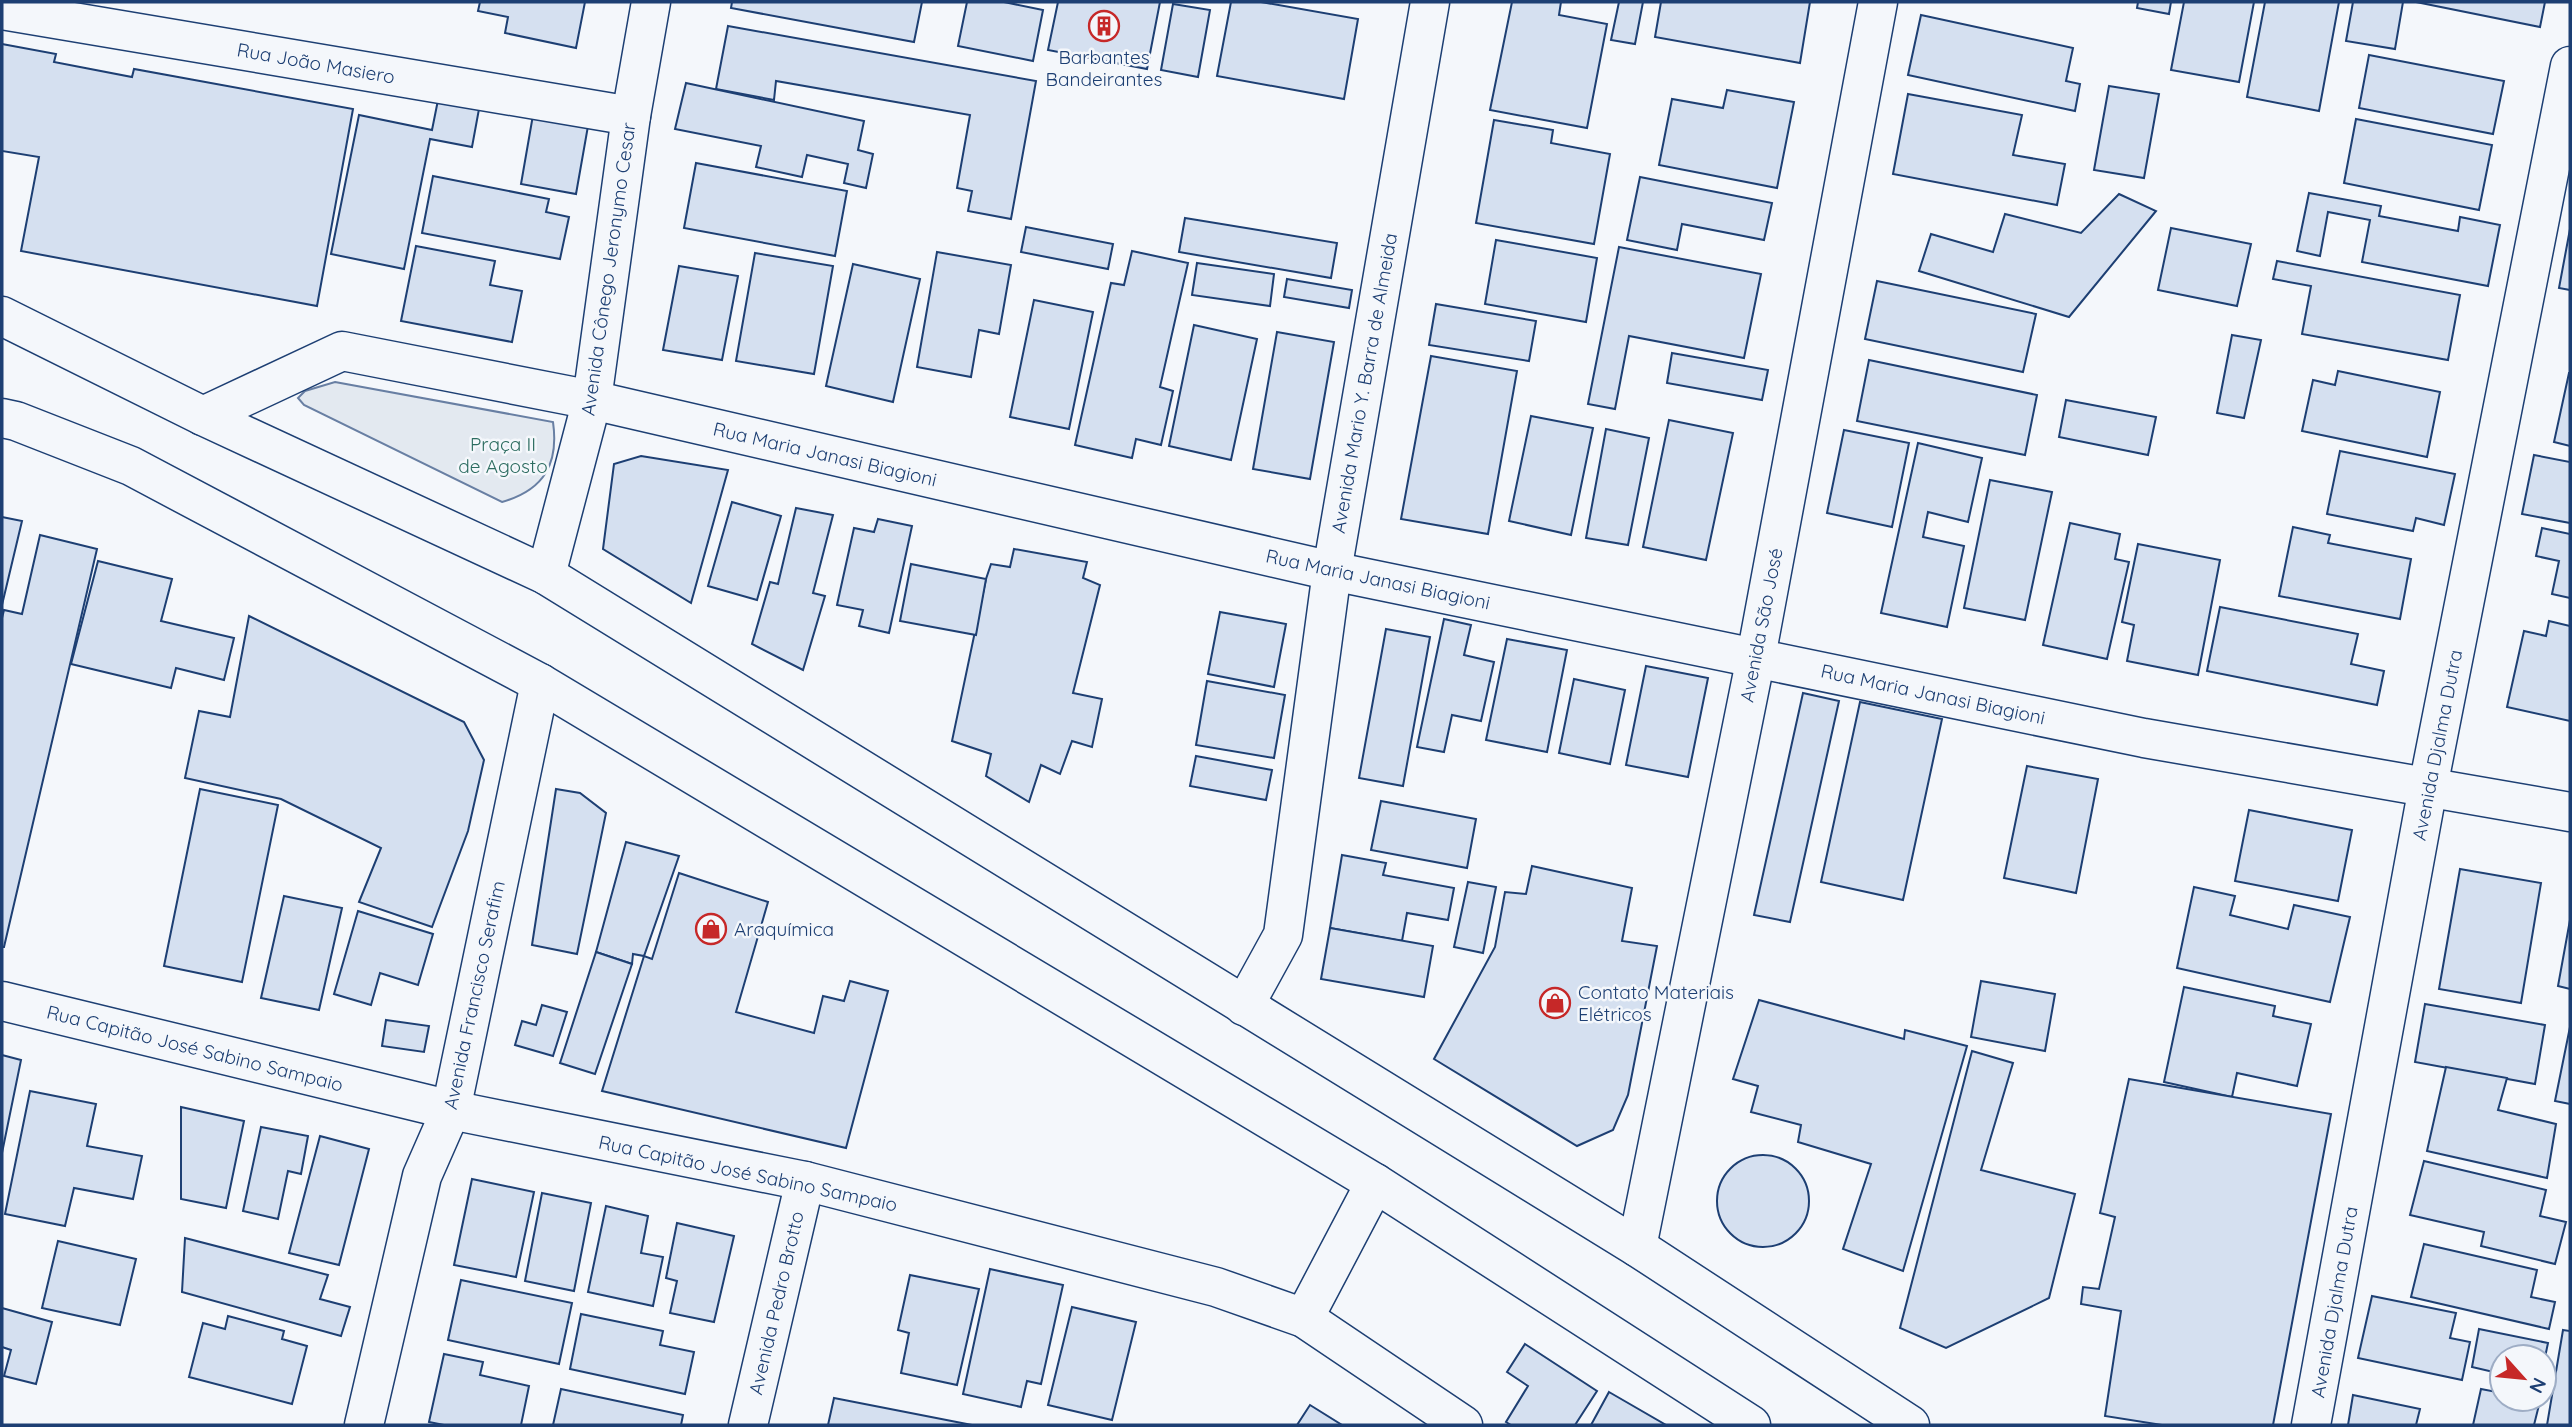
<svg xmlns="http://www.w3.org/2000/svg" width="2572" height="1427" viewBox="0 0 2572 1427" font-family="Quicksand,sans-serif">
	<style>
		.green { fill: #e3e9f0; stroke: #687fa3; stroke-width: 2 }
		.building { fill: #d5e0f0; stroke: #1d3f73; stroke-width: 2 }
		.lines { fill: none; stroke-linecap: round; stroke-linejoin: round }
		.minor-casing { stroke: #1d3f73; stroke-width: 41 }
		.primary-casing { stroke: #1d3f73; stroke-width: 41 }
		.minor { stroke: #f4f7fb; stroke-width: 38 }
		.primary { stroke: #f4f7fb; stroke-width: 38 }
		.labels { text-anchor: middle; dominant-baseline: central; stroke-width: 5; stroke-linejoin: round; paint-order: stroke }
		.poi-label { font-size: 19px; fill: #1d3f73; stroke: #f4f7fb; text-anchor: start }
		.street-label { font-size: 19px; fill: #1d3f73; stroke: #f4f7fb }
		.park-label { font-size: 19px; fill: #2c6c60; stroke: #f4f7fb }
	</style>
	<rect width="100%" height="100%" fill="#f4f7fb"/>
	<!-- green -->
	<path class="green" d="M335,382L553,422C559,464 544,490 502,502L304,405L298,398L305,391Z"/>
	<!-- building -->
	<g class="building">
		<polygon points="480,2 585,2 576,48 505,33 508,17 478,11"/>
		<polygon points="732,2 922,2 914,42 731,8"/>
		<polygon points="967,2 1004,2 1043,10 1033,61 958,46"/>
		<polygon points="1058,2 1160,2 1147,69 1048,50"/>
		<polygon points="1231,2 1261,2 1358,19 1344,99 1217,76"/>
		<polygon points="1512,2 1561,2 1559,15 1607,24 1587,128 1490,110"/>
		<polygon points="1619,2 1643,2 1635,44 1611,40"/>
		<polygon points="1661,2 1810,2 1800,63 1655,37"/>
		<polygon points="2138,2 2171,2 2169,14 2137,8"/>
		<polygon points="2184,2 2254,2 2239,82 2171,70"/>
		<polygon points="2265,2 2339,2 2319,111 2247,97"/>
		<polygon points="2353,2 2403,2 2395,49 2346,41"/>
		<polygon points="2416,2 2545,2 2540,27"/>
		<polygon points="1173,4 1210,10 1198,77 1161,70"/>
		<polygon points="1921,15 2073,48 2066,81 2080,84 2075,111 1908,75"/>
		<polygon points="728,26 1036,81 1011,219 968,211 972,191 957,188 970,115 776,81 774,100 716,89"/>
		<polygon points="2,44 56,54 54,62 132,77 134,69 353,109 317,306 21,251 39,157 2,151"/>
		<polygon points="2369,55 2504,81 2493,134 2359,108"/>
		<polygon points="686,83 864,121 858,150 873,154 866,188 844,183 848,164 807,155 802,177 756,167 761,146 675,129"/>
		<polygon points="2109,86 2159,94 2144,178 2094,170"/>
		<polygon points="1727,90 1794,102 1777,188 1659,165 1672,99 1723,108"/>
		<polygon points="1908,94 2022,115 2013,155 2065,164 2057,205 1893,174"/>
		<polygon points="438,100 479,109 472,147 430,139 404,269 331,254 359,115 432,130"/>
		<polygon points="533,115 588,126 576,194 521,184"/>
		<polygon points="2356,119 2492,145 2479,210 2344,183"/>
		<polygon points="1494,120 1553,130 1551,143 1610,154 1594,244 1476,223"/>
		<polygon points="696,163 847,191 835,256 684,228"/>
		<polygon points="433,176 549,199 546,212 569,217 560,259 422,233"/>
		<polygon points="1640,177 1772,203 1764,240 1682,224 1677,250 1627,240"/>
		<polygon points="2309,193 2381,206 2379,216 2458,231 2460,217 2500,225 2488,286 2362,262 2370,220 2328,212 2320,256 2297,251"/>
		<polygon points="2119,194 2156,211 2069,317 1919,271 1931,234 1993,252 2005,214 2081,233"/>
		<polygon points="1185,218 1337,243 1331,278 1179,252"/>
		<polygon points="1026,227 1113,244 1108,269 1021,252"/>
		<polygon points="2171,228 2251,244 2237,306 2158,290"/>
		<polygon points="2570,229 2570,290 2559,288"/>
		<polygon points="1496,240 1597,258 1586,322 1485,304"/>
		<polygon points="416,246 495,261 490,285 522,291 512,342 401,321"/>
		<polygon points="1619,247 1761,274 1744,358 1629,336 1615,409 1588,404"/>
		<polygon points="1132,251 1188,263 1160,387 1173,391 1161,445 1136,439 1132,458 1075,445 1111,283 1124,285"/>
		<polygon points="937,252 1011,265 999,334 979,330 971,377 917,367"/>
		<polygon points="755,253 833,266 814,374 736,361"/>
		<polygon points="2277,261 2460,295 2448,360 2302,334 2311,286 2273,279"/>
		<polygon points="1197,263 1274,274 1270,306 1192,295"/>
		<polygon points="853,264 920,279 893,402 826,386"/>
		<polygon points="679,266 738,276 722,360 663,350"/>
		<polygon points="1287,279 1352,290 1349,308 1284,297"/>
		<polygon points="1877,281 2036,314 2023,372 1865,339"/>
		<polygon points="1034,300 1093,312 1069,429 1010,417"/>
		<polygon points="1436,304 1536,321 1529,361 1429,345"/>
		<polygon points="1194,325 1257,339 1231,460 1169,446"/>
		<polygon points="1277,332 1334,342 1310,479 1253,469"/>
		<polygon points="2232,335 2261,340 2244,418 2217,413"/>
		<polygon points="1672,353 1768,370 1762,400 1667,383"/>
		<polygon points="1431,356 1517,371 1488,534 1401,519"/>
		<polygon points="1869,360 2037,395 2025,455 1857,421"/>
		<polygon points="2338,371 2440,392 2427,457 2302,431 2313,380 2335,385"/>
		<polygon points="2569,373 2570,373 2570,446 2554,442"/>
		<polygon points="2066,400 2156,417 2148,455 2059,437"/>
		<polygon points="1531,416 1593,428 1571,535 1509,521"/>
		<polygon points="1669,420 1733,433 1706,560 1643,547"/>
		<polygon points="1606,429 1649,438 1628,545 1586,538"/>
		<polygon points="1844,430 1909,443 1892,527 1827,513"/>
		<polygon points="1918,443 1982,458 1968,522 1928,512 1923,537 1964,546 1947,627 1881,613"/>
		<polygon points="2340,451 2455,474 2444,525 2416,518 2413,531 2327,514"/>
		<polygon points="2534,455 2570,462 2570,523 2522,514"/>
		<polygon points="641,456 728,470 691,603 603,549 614,464"/>
		<polygon points="1990,480 2052,492 2025,620 1964,608"/>
		<polygon points="732,502 781,516 757,600 708,586"/>
		<polygon points="796,508 833,515 813,593 825,596 803,670 752,644 770,582 778,584"/>
		<polygon points="2,517 22,521 2,605"/>
		<polygon points="878,519 912,526 889,633 859,626 863,610 837,605 854,528 874,532"/>
		<polygon points="2070,523 2120,534 2115,559 2129,562 2107,659 2043,645"/>
		<polygon points="2293,527 2330,535 2328,543 2411,559 2400,619 2279,596"/>
		<polygon points="2542,528 2570,534 2570,598 2552,594 2559,561 2536,556"/>
		<polygon points="40,535 97,549 4,947 2,947 2,618 4,610 22,614"/>
		<polygon points="2138,544 2220,560 2198,675 2127,661 2134,625 2122,622"/>
		<polygon points="1014,549 1087,562 1083,578 1100,585 1073,693 1102,699 1092,747 1072,741 1060,774 1041,765 1029,802 986,776 991,754 952,741 986,579 991,564 1010,567"/>
		<polygon points="98,561 172,579 161,621 234,638 224,680 176,668 171,688 71,664"/>
		<polygon points="911,564 986,579 976,635 900,621"/>
		<polygon points="2220,607 2358,634 2351,664 2384,671 2377,705 2207,671"/>
		<polygon points="1220,612 1286,624 1274,687 1208,674"/>
		<polygon points="249,616 464,722 484,760 468,831 432,927 359,902 381,848 281,799 185,778 199,711 230,717"/>
		<polygon points="1444,619 1471,625 1464,655 1494,662 1481,721 1452,715 1444,752 1417,747"/>
		<polygon points="2549,621 2570,626 2570,721 2507,707 2524,631 2546,636"/>
		<polygon points="1386,629 1430,637 1403,786 1359,778"/>
		<polygon points="1507,639 1567,650 1547,752 1486,740"/>
		<polygon points="1646,666 1708,678 1688,777 1626,765"/>
		<polygon points="1574,679 1625,690 1610,764 1559,753"/>
		<polygon points="1207,681 1285,695 1274,758 1196,745"/>
		<polygon points="1803,693 1839,701 1790,922 1754,915"/>
		<polygon points="1860,702 1942,719 1903,900 1821,882"/>
		<polygon points="1196,756 1272,770 1266,800 1190,786"/>
		<polygon points="2027,766 2098,779 2076,893 2004,878"/>
		<polygon points="200,789 278,805 242,982 164,966"/>
		<polygon points="556,789 580,793 606,813 577,954 532,945"/>
		<polygon points="1381,801 1476,819 1467,868 1371,850"/>
		<polygon points="2249,810 2352,830 2338,901 2235,881"/>
		<polygon points="626,842 679,856 644,956 633,954 632,964 596,952"/>
		<polygon points="1342,855 1386,863 1383,875 1454,888 1448,920 1407,913 1402,941 1330,928"/>
		<polygon points="1532,866 1632,888 1622,941 1657,946 1628,1095 1613,1130 1577,1146 1434,1059 1495,947 1505,892 1526,894"/>
		<polygon points="2460,869 2541,883 2521,1003 2439,989"/>
		<polygon points="679,873 768,902 736,1012 814,1033 823,996 844,1001 850,981 888,991 846,1148 602,1091 644,956 652,959"/>
		<polygon points="1468,882 1496,887 1483,953 1454,947"/>
		<polygon points="2194,887 2235,896 2230,915 2288,929 2294,905 2350,917 2330,1002 2177,968"/>
		<polygon points="284,896 342,908 319,1010 261,998"/>
		<polygon points="358,911 433,934 418,985 380,973 371,1005 334,994"/>
		<polygon points="2570,920 2570,989 2558,986"/>
		<polygon points="1330,928 1433,946 1424,997 1321,979"/>
		<polygon points="596,952 632,964 595,1074 560,1063"/>
		<polygon points="1981,981 2055,994 2045,1051 1971,1037"/>
		<polygon points="2184,987 2275,1006 2273,1016 2311,1024 2297,1086 2237,1073 2232,1097 2164,1082"/>
		<polygon points="1759,1000 1904,1039 1905,1030 1967,1046 1903,1271 1843,1249 1871,1164 1798,1142 1801,1125 1751,1112 1758,1086 1733,1079"/>
		<polygon points="2425,1004 2545,1025 2535,1084 2415,1062"/>
		<polygon points="542,1005 567,1012 553,1056 515,1045 522,1021 536,1025"/>
		<polygon points="386,1020 429,1026 424,1052 382,1046"/>
		<polygon points="2570,1027 2570,1104 2555,1101"/>
		<polygon points="1972,1051 2013,1063 1981,1170 2075,1194 2049,1298 1946,1348 1900,1328"/>
		<polygon points="2,1055 21,1060 2,1153"/>
		<polygon points="2446,1067 2507,1078 2498,1110 2556,1124 2547,1178 2427,1151"/>
		<polygon points="2129,1079 2331,1114 2273,1425 2162,1425 2105,1416 2121,1311 2081,1304 2083,1287 2099,1289 2115,1217 2100,1213"/>
		<polygon points="30,1091 96,1104 87,1146 142,1156 133,1199 74,1188 65,1226 5,1214"/>
		<polygon points="181,1107 244,1121 226,1208 181,1199"/>
		<polygon points="261,1127 308,1136 301,1174 288,1171 278,1219 243,1211"/>
		<polygon points="320,1136 369,1149 339,1265 289,1253"/>
		<circle cx="1763" cy="1201" r="46"/>
		<polygon points="2424,1161 2546,1190 2540,1216 2566,1222 2555,1264 2481,1246 2484,1232 2410,1215"/>
		<polygon points="472,1179 534,1192 516,1277 454,1265"/>
		<polygon points="542,1193 591,1203 574,1291 525,1281"/>
		<polygon points="606,1206 648,1216 641,1253 663,1257 653,1306 588,1292"/>
		<polygon points="677,1223 734,1236 714,1322 670,1313 677,1281 666,1278"/>
		<polygon points="185,1238 328,1275 320,1299 350,1307 341,1336 182,1292"/>
		<polygon points="58,1241 136,1259 120,1325 42,1308"/>
		<polygon points="2424,1244 2537,1270 2531,1297 2555,1302 2549,1329 2411,1297"/>
		<polygon points="990,1269 1063,1285 1041,1384 1027,1381 1021,1407 963,1394"/>
		<polygon points="910,1275 979,1289 957,1385 901,1373 909,1333 898,1330"/>
		<polygon points="461,1280 572,1303 559,1364 448,1340"/>
		<polygon points="2372,1296 2456,1313 2450,1338 2470,1342 2462,1380 2358,1358"/>
		<polygon points="1072,1307 1136,1322 1112,1420 1048,1405"/>
		<polygon points="2,1308 52,1322 36,1384 4,1376 11,1350 2,1347"/>
		<polygon points="581,1314 663,1331 660,1345 694,1352 685,1394 570,1369"/>
		<polygon points="228,1316 284,1331 282,1339 307,1346 292,1404 189,1377 203,1323 225,1329"/>
		<polygon points="2479,1329 2548,1343 2544,1362 2544,1357 2502,1357 2502,1374 2472,1367"/>
		<polygon points="2563,1330 2570,1331 2570,1425 2547,1425"/>
		<polygon points="1525,1344 1597,1391 1575,1425 1511,1425 1506,1422 1528,1386 1507,1372"/>
		<polygon points="444,1354 483,1362 480,1375 529,1386 521,1425 444,1425 429,1422"/>
		<polygon points="561,1389 683,1415 681,1425 553,1425"/>
		<polygon points="2481,1389 2502,1393 2502,1399 2540,1401 2534,1425 2473,1425"/>
		<polygon points="1609,1392 1666,1425 1591,1425"/>
		<polygon points="2353,1395 2420,1409 2416,1425 2348,1425"/>
		<polygon points="834,1398 972,1425 828,1425"/>
		<polygon points="1310,1405 1342,1425 1297,1425"/>
	</g>
	<g class="lines">
		<!-- minor casing -->
		<g class="minor-casing">
			<g id="minor">
				<polyline points="2,10 631,116"/>
				<polyline points="203,416 342,351 592,400 1332,571 2144,738 2570,812"/>
				<polyline points="546,575 592,400 631,116 651,2"/>
				<polyline points="2,1001 451,1110 805,1181 1216,1287 1304,1318 1463,1425"/>
				<polyline points="1244,1006 1283,935 1332,571 1430,2"/>
				<polyline points="1637,1247 1756,657 1878,2"/>
				<polyline points="1304,1318 1375,1183"/>
				<polyline points="364,1425 422,1176 451,1110 540,683"/>
				<polyline points="748,1425 805,1181"/>
				<polyline points="2311,1425 2428,787 2570,66"/>
			</g>
		</g>
		<!-- primary casing -->
		<g class="primary-casing">
			<g id="primary">
				<polyline points="2,316 203,416 546,575 1637,1247 1910,1425"/>
				<polyline points="2,418 16,421 131,466 540,683 1375,1183 1751,1425"/>
			</g>
		</g>
		<!-- minor -->
		<use href="#minor" class="minor"/>
		<!-- primary -->
		<use href="#primary" class="primary"/>
	</g>
	<!-- icons -->
	<defs>
		<g id="building-ring" transform="scale(1.575)"><circle r="9.5" fill="#f4f7fb" stroke="#c62828" stroke-width="1.5"/><path d="M-4-6H4V6H1V3H-1V6H-4ZM-2.5-4.3h1.7v1.8h-1.7ZM.8-4.3h1.7v1.8H.8ZM-2.5-1h1.7V.8h-1.7ZM.8-1h1.7V.8H.8Z" fill="#c62828"/></g>
		<g id="shop-ring" transform="scale(1.575)"><circle r="9.5" fill="#f4f7fb" stroke="#c62828" stroke-width="1.5"/><path d="M-5-2.5h2.3a2.7 3.5 0 0 1 5.4 0H5L5.5 6h-11ZM-1.5-2.5h3a1.5 2.3 0 0 0-3 0Z" fill="#c62828"/></g>
	</defs>
	<g fill-rule="evenodd">
		<use href="#building-ring" x="1104" y="26"/>
		<use href="#shop-ring" x="711" y="929"/>
		<use href="#shop-ring" x="1555" y="1003"/>
	</g>
	<g class="labels">
		<!-- poi labels -->
		<g class="poi-label">
			<text x="1104" y="57" text-anchor="middle">Barbantes<tspan x="1104" dy="22">Bandeirantes</tspan></text>
			<text x="734" y="929">Araquímica</text>
			<text x="1578" y="992">Contato Materiais<tspan x="1578" dy="22">Elétricos</tspan></text>
		</g>
		<!-- street labels -->
		<g class="street-label">
			<text transform="translate(316 63) rotate(10)">Rua João Masiero</text>
			<text transform="translate(608 269) rotate(-82)">Avenida Cônego Jeronymo Cesar</text>
			<text transform="translate(1364 383) rotate(-80)">Avenida Mario Y. Barra de Almeida</text>
			<text transform="translate(825 454) rotate(13)">Rua Maria Janasi Biagioni</text>
			<text transform="translate(1378 579) rotate(12)">Rua Maria Janasi Biagioni</text>
			<text transform="translate(1761 625) rotate(-79)">Avenida São José</text>
			<text transform="translate(1933 694) rotate(12)">Rua Maria Janasi Biagioni</text>
			<text transform="translate(2437 745) rotate(-79)">Avenida Djalma Dutra</text>
			<text transform="translate(474 995) rotate(-78)">Avenida Francisco Serafim</text>
			<text transform="translate(195 1048) rotate(14)">Rua Capitão José Sabino Sampaio</text>
			<text transform="translate(748 1173) rotate(12)">Rua Capitão José Sabino Sampaio</text>
			<text transform="translate(2334 1302) rotate(-80)">Avenida Djalma Dutra</text>
			<text transform="translate(776 1303) rotate(-77)">Avenida Pedro Brotto</text>
		</g>
		<!-- park labels -->
		<g class="park-label">
			<text x="503" y="444">Praça II<tspan x="503" dy="22">de Agosto</tspan></text>
		</g>
	</g>
	<!-- border -->
	<rect width="2572" height="1427" fill="none" stroke="#1d3f73" stroke-width="7"/>
	<!-- north arrow -->
	<g transform="translate(2523 1378) rotate(117)"><circle r="33" fill="#f4f7fb" stroke="#9eadc5" stroke-width="2"/>
	<path d="M0-5L12 26L0 18L-12 26Z" fill="#c62828"/>
	<text y="-10" font-size="19" font-weight="bold" text-anchor="middle" fill="#1d3f73">N</text>
	</g>
</svg>
